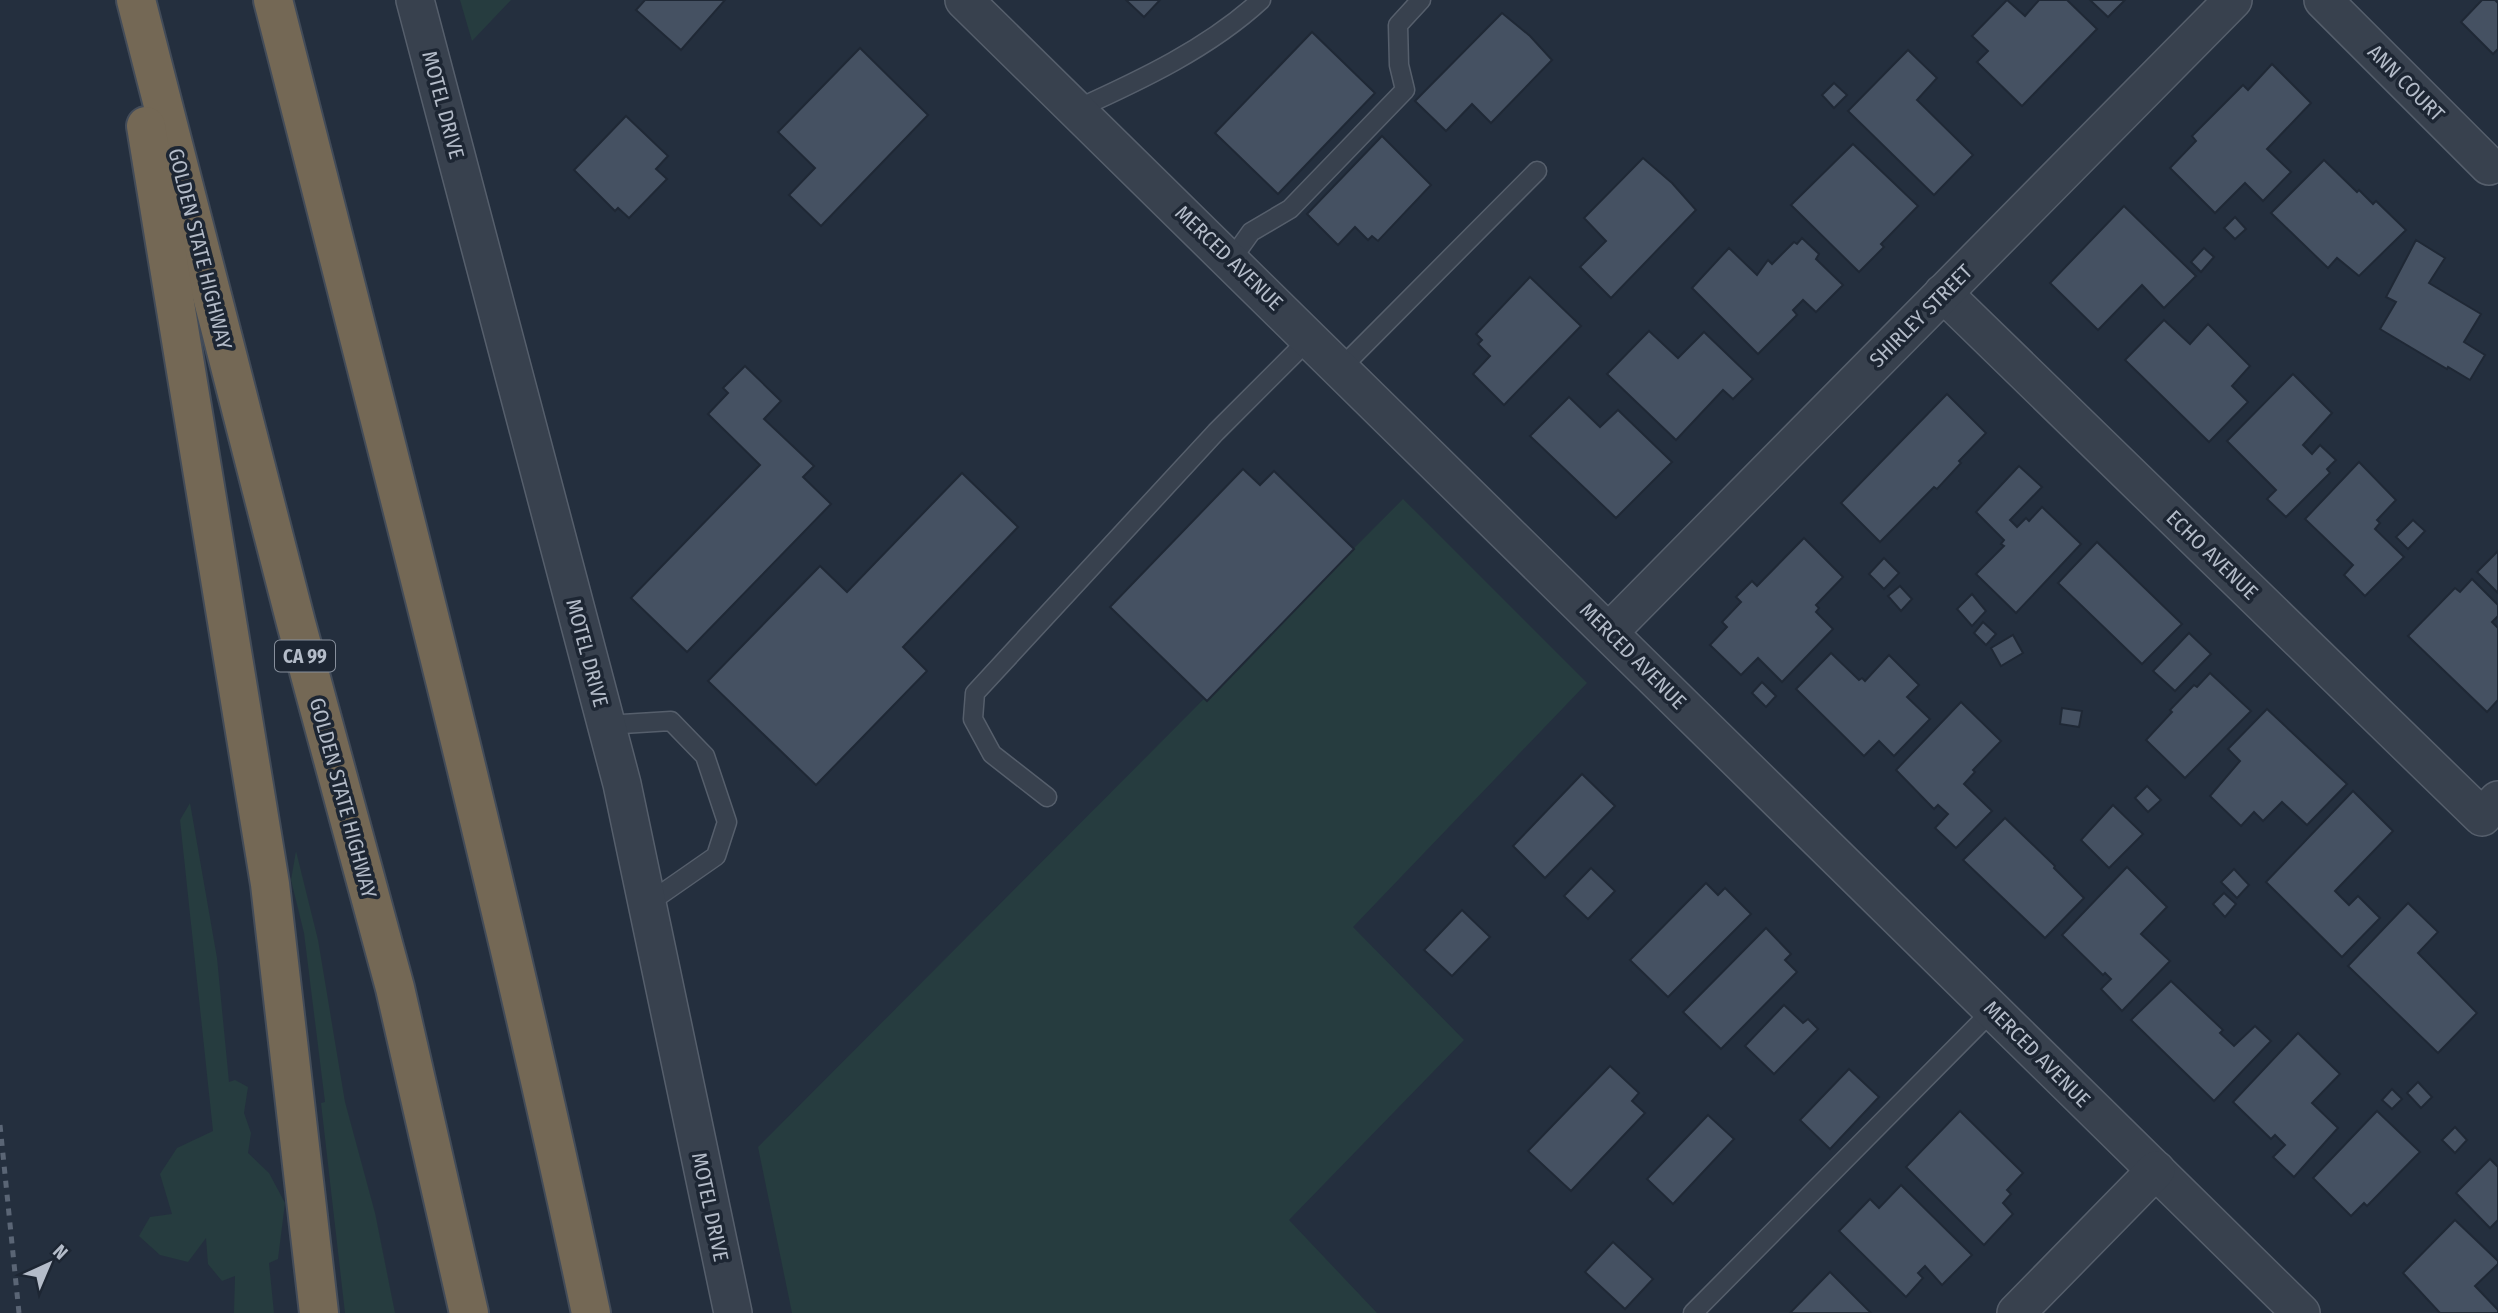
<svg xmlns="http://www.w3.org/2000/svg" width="2498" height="1313" viewBox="0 0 2498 1313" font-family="'Fira Sans Condensed',sans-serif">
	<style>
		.green { fill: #263c3f }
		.building { fill: #455162; stroke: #1f2835; stroke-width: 2 }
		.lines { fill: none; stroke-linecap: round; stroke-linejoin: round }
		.lane-casing { stroke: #565f6c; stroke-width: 21 }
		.street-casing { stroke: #565f6c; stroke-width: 40 }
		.highway-casing { stroke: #434c59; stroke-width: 42 }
		.lane { stroke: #38414e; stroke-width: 18 }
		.street { stroke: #38414e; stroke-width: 37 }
		.highway { stroke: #746855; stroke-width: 38 }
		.rail { stroke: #5a6575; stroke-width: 5; stroke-dasharray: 7 7; stroke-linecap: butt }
		.labels { text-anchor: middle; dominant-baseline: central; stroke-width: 7; stroke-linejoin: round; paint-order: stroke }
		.shield { fill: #1d2633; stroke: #878f9c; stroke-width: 2 }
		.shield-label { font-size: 19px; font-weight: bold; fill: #b4bcc9 }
		.street-label { font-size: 21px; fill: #b4bcc9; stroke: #1d2633 }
	</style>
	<rect width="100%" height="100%" fill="#242f3e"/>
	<!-- green -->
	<g class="green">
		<polygon points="460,0 511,0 472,41"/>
		<polygon points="1403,499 1587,683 1353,927 1464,1040 1289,1220 1377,1313 792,1313 758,1147"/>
		<polygon points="190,803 217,958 229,1082 235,1080 248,1087 244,1113 251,1133 248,1153 269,1173 285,1203 278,1259 269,1263 274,1313 234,1313 235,1276 222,1281 208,1264 206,1238 188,1262 160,1255 139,1236 150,1217 172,1214 160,1174 177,1148 213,1131 180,820"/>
		<polygon points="296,851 318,940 345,1102 375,1213 395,1313 345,1313 321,1103 325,1102 304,933 291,880"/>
	</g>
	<!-- building -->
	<g class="building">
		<polygon points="645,0 725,0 681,50 636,10"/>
		<polygon points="1126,0 1160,0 1144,17"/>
		<polygon points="2007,0 2025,16 2039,0 2067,0 2097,29 2022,106 1977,62 1988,51 1972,36"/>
		<polygon points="2090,0 2125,0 2108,17"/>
		<polygon points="2482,0 2495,0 2498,3 2498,49 2493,54 2461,22"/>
		<polygon points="1502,13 1530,36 1552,60 1491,123 1472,104 1446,131 1415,101"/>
		<polygon points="1312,32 1375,93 1278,194 1215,133"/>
		<polygon points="860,48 928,115 821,226 789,195 815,168 778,132"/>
		<polygon points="1908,50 1937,78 1917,100 1973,155 1934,195 1848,111"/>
		<polygon points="2272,64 2311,103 2267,149 2291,172 2263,201 2245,183 2215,213 2170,168 2196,141 2192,136 2243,85 2248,90"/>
		<polygon points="1834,83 1847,95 1834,108 1822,95"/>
		<polygon points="626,116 668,156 656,169 667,179 629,218 618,208 615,211 574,170"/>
		<polygon points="1382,136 1431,185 1378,241 1372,236 1368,240 1355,227 1338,245 1307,214"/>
		<polygon points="1853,144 1918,206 1881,244 1884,247 1859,272 1791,205"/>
		<polygon points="1643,158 1672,183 1696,210 1611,298 1580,267 1606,241 1584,218"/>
		<polygon points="2324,160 2357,192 2359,190 2373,204 2376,201 2406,230 2359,276 2337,258 2328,268 2271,213"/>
		<polygon points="2124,206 2196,276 2164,308 2142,285 2098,330 2050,283"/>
		<polygon points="2235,217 2246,229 2235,239 2224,228"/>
		<polygon points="1802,238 1819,254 1816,259 1843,285 1816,312 1803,300 1793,310 1797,315 1758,354 1692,288 1729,248 1757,275 1768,260 1772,264 1794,242 1797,244"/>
		<polygon points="2416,240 2445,258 2429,283 2481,314 2464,342 2485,355 2470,380 2448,367 2447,369 2380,329 2396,302 2386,297"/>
		<polygon points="2204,248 2214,257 2201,272 2191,262"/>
		<polygon points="1530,277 1581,326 1504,405 1473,374 1490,356 1478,344 1482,340 1476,334"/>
		<polygon points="2164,320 2190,344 2208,324 2250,366 2232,386 2248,402 2209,442 2125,360"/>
		<polygon points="1649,331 1678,358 1704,332 1753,379 1733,399 1723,390 1676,440 1607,374"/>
		<polygon points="745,366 781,401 764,419 814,466 803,477 831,504 687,652 631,598 760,465 708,414 728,393 723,388"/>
		<polygon points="2293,374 2332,413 2303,445 2312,454 2320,445 2336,460 2327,469 2330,473 2286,517 2267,499 2276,490 2227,441"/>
		<polygon points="1947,394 1986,433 1959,461 1961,463 1937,489 1934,487 1880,542 1841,503"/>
		<polygon points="1569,397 1600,427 1618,410 1672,462 1616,518 1530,436"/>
		<polygon points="2359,462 2396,500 2377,520 2380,523 2375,529 2404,557 2365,596 2344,575 2353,565 2305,519"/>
		<polygon points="2019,466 2042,487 2010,520 2017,527 2026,518 2029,521 2042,507 2081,544 2016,613 1976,574 2004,546 2001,544 2004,540 1976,512"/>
		<polygon points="1243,469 1260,485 1274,471 1354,549 1207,701 1110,607"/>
		<polygon points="962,473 1018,527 903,647 927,671 816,785 708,681 820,566 847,592"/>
		<polygon points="2413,520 2425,531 2408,549 2396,537"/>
		<polygon points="1804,538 1843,577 1816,605 1819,608 1816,612 1833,629 1782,682 1758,658 1741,675 1710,645 1727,627 1722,622 1741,602 1736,597 1752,581 1757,586"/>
		<polygon points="2097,542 2182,624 2142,664 2058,583"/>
		<polygon points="2498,551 2498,593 2477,572"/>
		<polygon points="1884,558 1899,573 1884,589 1869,574"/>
		<polygon points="2472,579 2498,605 2498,616 2492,622 2498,628 2498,700 2487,712 2408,636 2455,588 2460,592"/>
		<polygon points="1900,586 1912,599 1901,611 1888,596"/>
		<polygon points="1972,594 1986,611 1972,626 1957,609"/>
		<polygon points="1983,622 1996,634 1986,645 1974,633"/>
		<polygon points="2189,633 2211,654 2175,691 2153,671"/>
		<polygon points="2013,635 2023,653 2001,666 1991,648"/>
		<polygon points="1831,653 1859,680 1862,678 1865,681 1889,655 1919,685 1907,697 1930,719 1894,756 1879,741 1864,756 1796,689"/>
		<polygon points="2210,673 2251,711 2185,778 2146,740 2172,712 2170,710 2194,685 2197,687"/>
		<polygon points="1762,682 1776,696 1766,707 1752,693"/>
		<polygon points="1961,702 2001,741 1973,770 1975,772 1964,784 1992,811 1956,848 1935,828 1948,814 1938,805 1934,809 1896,770"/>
		<polygon points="2062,708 2082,711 2079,727 2060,724"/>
		<polygon points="2267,709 2347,784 2307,825 2282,802 2263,821 2254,812 2241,826 2210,796 2240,761 2228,749"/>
		<polygon points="1582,774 1615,806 1545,878 1513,846"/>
		<polygon points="2147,786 2161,800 2148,812 2135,798"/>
		<polygon points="2353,791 2393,831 2335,891 2349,905 2358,896 2380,918 2342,957 2266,882"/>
		<polygon points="2113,805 2143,834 2109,868 2081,840"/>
		<polygon points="2005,818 2055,866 2054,868 2084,898 2045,938 1963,860"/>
		<polygon points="2127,867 2167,907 2141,934 2170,961 2122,1011 2101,989 2111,979 2105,973 2103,975 2062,935"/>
		<polygon points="1591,868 1615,891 1588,919 1564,896"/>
		<polygon points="2234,869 2249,885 2237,898 2221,882"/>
		<polygon points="1706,883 1718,895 1725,888 1751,914 1668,997 1630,960"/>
		<polygon points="2224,893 2236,904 2225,917 2213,904"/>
		<polygon points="2408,903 2438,932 2418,953 2477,1013 2438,1053 2348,966"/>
		<polygon points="1462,910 1490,937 1452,976 1424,950"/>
		<polygon points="1766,928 1791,954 1785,960 1797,972 1721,1049 1683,1012"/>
		<polygon points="2171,981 2223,1030 2220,1033 2234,1046 2255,1026 2271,1041 2214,1101 2131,1020"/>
		<polygon points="1784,1005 1803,1023 1808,1019 1818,1029 1774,1074 1745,1046"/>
		<polygon points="2298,1033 2340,1074 2312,1103 2338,1128 2294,1177 2273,1157 2285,1145 2275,1135 2271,1139 2233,1102"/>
		<polygon points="1610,1066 1639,1093 1632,1101 1645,1113 1571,1191 1528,1151"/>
		<polygon points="1849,1069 1879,1097 1830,1149 1800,1120"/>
		<polygon points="2418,1082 2432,1097 2421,1108 2407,1093"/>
		<polygon points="2392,1089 2402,1099 2392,1109 2382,1100"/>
		<polygon points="1960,1111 2023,1173 2007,1190 2011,1194 2003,1203 2013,1214 1984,1245 1906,1167"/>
		<polygon points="2377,1111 2420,1152 2367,1206 2364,1203 2351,1216 2313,1178"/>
		<polygon points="1708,1115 1734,1139 1673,1204 1647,1179"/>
		<polygon points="2455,1127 2467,1140 2455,1153 2442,1140"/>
		<polygon points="2490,1159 2498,1167 2498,1220 2490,1228 2456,1193"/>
		<polygon points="1901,1185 1972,1255 1942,1285 1925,1266 1918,1273 1923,1278 1906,1297 1839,1231 1870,1199 1879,1208"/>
		<polygon points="2455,1220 2498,1261 2498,1264 2475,1286 2498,1310 2498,1313 2440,1313 2403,1273"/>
		<polygon points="1613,1242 1653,1279 1625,1309 1585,1272"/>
		<polygon points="1830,1272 1871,1313 1790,1313"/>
	</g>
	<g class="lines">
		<!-- lane casing -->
		<g class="lane-casing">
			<g id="lane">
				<path d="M1077,109C1141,80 1209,48 1261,0"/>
				<polyline points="1231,260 1251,232 1290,209 1405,90 1399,65 1398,25 1421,0"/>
				<polyline points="1341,368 1537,171"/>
				<polyline points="606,725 671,721 705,756 727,822 716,856 647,904"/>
				<polyline points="1047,797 992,754 973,719 975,693 1216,432 1310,338"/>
				<polyline points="1693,1313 1993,1010"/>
			</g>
		</g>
		<!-- street casing -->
		<g class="street-casing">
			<g id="street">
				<polyline points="415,0 622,784 733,1313"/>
				<polyline points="964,0 2301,1313"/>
				<polyline points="2323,0 2489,166"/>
				<polyline points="1943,293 2482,817 2498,800"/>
				<polyline points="1609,632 2233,0"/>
				<polyline points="2016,1313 2156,1170"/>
			</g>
		</g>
		<!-- highway casing -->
		<g class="highway-casing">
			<g id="highway">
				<polyline points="136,0 296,623 395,988 469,1313"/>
				<path d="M273,0C384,436 498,872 591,1313"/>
				<polyline points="146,126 270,884 319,1313"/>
			</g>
		</g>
		<!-- lane -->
		<use href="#lane" class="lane"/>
		<!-- street -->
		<use href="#street" class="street"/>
		<!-- highway -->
		<use href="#highway" class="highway"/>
		<!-- rail -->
		<polyline class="rail" points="0,1125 19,1313"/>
	</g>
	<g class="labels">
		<!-- shield labels -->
		<rect class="shield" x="275" y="640.5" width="60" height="31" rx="5"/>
		<g class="shield-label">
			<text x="305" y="656">CA 99</text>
		</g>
		<!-- street labels -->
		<g class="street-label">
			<text transform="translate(2406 83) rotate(45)">ANN COURT</text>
			<text transform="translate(443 105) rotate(75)">MOTEL DRIVE</text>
			<text transform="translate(200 249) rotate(76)">GOLDEN STATE HIGHWAY</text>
			<text transform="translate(1229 258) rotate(44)">MERCED AVENUE</text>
			<text transform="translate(1921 316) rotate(-45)">SHIRLEY STREET</text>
			<text transform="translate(2212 555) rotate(44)">ECHO AVENUE</text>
			<text transform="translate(587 653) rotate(75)">MOTEL DRIVE</text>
			<text transform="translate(1633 656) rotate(45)">MERCED AVENUE</text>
			<text transform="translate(343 798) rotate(75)">GOLDEN STATE HIGHWAY</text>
			<text transform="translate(2037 1054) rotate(45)">MERCED AVENUE</text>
			<text transform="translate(710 1207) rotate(78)">MOTEL DRIVE</text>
		</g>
	</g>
	<!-- north arrow -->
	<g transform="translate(49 1264) rotate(44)" stroke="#1d2633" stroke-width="5" paint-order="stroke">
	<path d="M0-5L12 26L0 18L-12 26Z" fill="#b4bcc9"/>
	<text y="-10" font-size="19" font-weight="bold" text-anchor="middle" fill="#b4bcc9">N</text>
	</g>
</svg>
